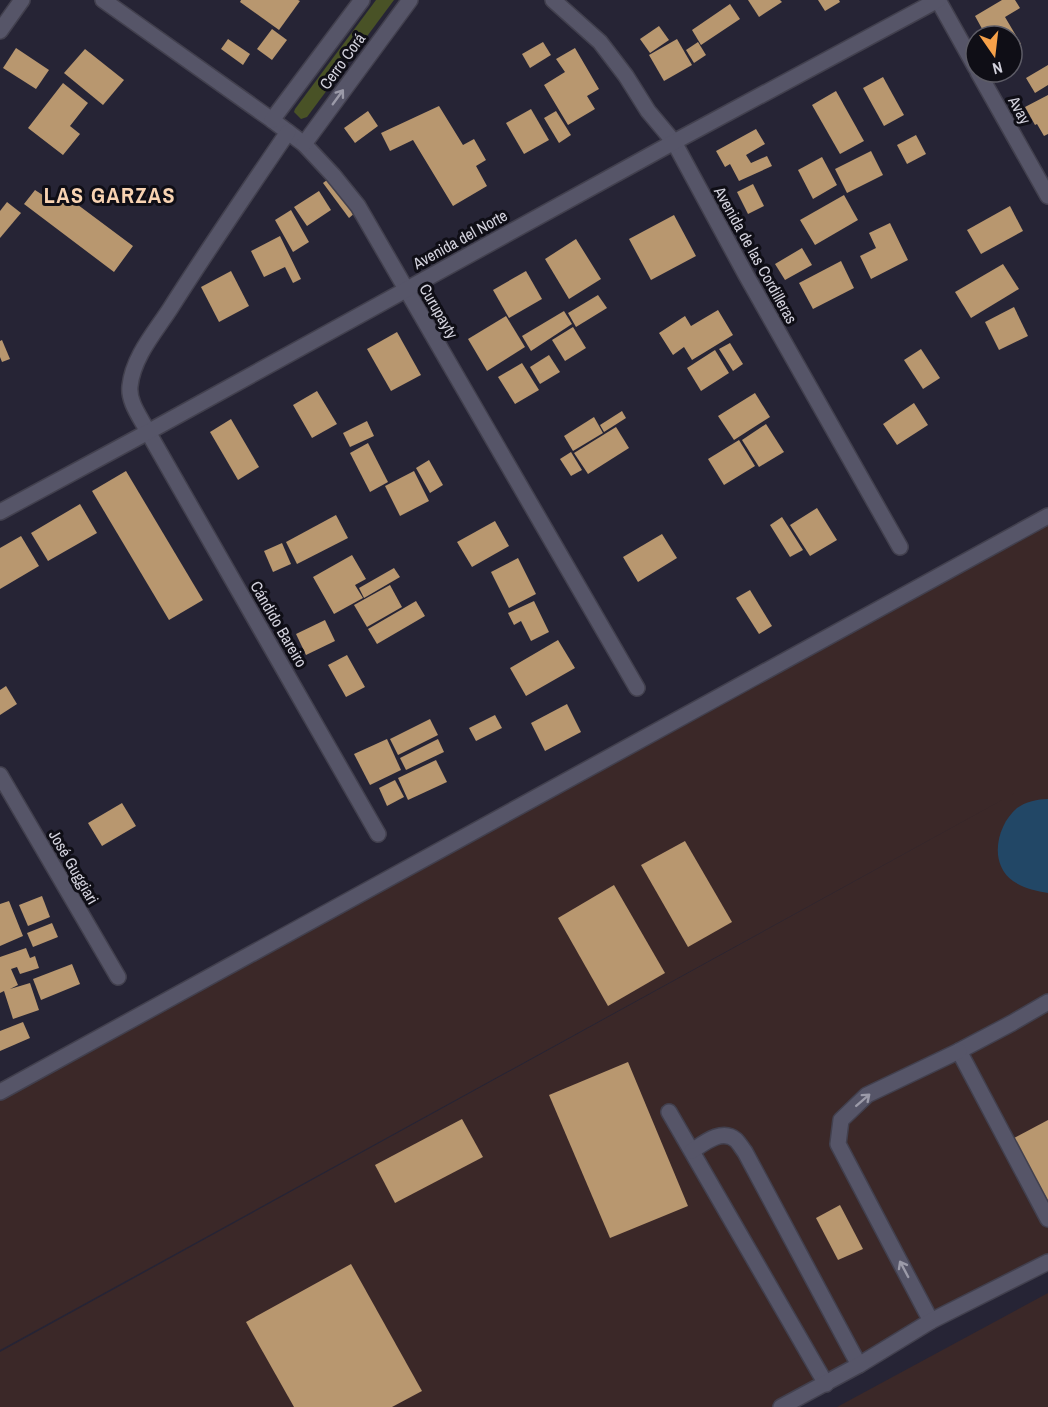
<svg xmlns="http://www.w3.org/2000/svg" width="1048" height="1407" viewBox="0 0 1048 1407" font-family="'Archivo Narrow',sans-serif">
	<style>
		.industrial { fill: #3b2828 }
		.green { fill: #495226 }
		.water { fill: #224766 }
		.building { fill: #b8976f }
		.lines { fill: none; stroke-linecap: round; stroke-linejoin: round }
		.minor-casing { stroke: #42404e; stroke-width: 18 }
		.minor { stroke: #565568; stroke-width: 15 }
		.oneway { stroke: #9b9aa8 }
		.labels { text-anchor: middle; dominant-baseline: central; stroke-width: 6; stroke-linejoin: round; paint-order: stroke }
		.street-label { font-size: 16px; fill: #d3d2dd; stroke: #0f0e16 }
		.district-label { font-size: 22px; font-weight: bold; letter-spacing: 1.5px; fill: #f8d3b2; stroke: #0f0e16 }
	</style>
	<rect width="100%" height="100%" fill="#262435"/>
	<!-- industrial -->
	<g class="industrial">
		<polygon points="1048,509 1048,1265 782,1407 0,1407 0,1352 1024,788 0,1350 0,1092"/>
		<polygon points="1048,1293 1048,1407 837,1407"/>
	</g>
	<!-- green -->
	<polygon class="green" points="376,0 394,0 307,117 301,119 294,112 295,109"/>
	<!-- water -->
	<path class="water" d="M1048,799V893C1036,891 1023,888 1013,881C988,863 997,825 1017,808C1025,802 1038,799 1048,799Z"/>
	<!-- building -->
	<g class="building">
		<polygon points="241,0 298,0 300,1 279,30 240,2"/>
		<polygon points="748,0 780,0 782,2 759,17"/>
		<polygon points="818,0 839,0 840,2 825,11"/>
		<polygon points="1002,0 1015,0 1020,8 1005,17 1021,44 1012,50 1012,36 986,36 975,16"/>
		<polygon points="730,4 740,19 701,45 692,30"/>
		<polygon points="659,26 669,40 650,53 640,39"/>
		<polygon points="272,29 287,40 272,60 257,49"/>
		<polygon points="228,39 250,54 243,65 221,49"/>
		<polygon points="677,39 692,65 664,81 649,55"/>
		<polygon points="543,42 551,55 530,68 522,54"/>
		<polygon points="698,42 706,55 694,63 686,50"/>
		<polygon points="16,48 49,70 36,89 3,68"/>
		<polygon points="575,48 599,89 587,96 595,109 568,125 544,85 565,72 556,59"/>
		<polygon points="85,49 124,80 103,105 64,73"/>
		<polygon points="1048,65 1048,85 1035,93 1026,78"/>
		<polygon points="883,77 904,115 884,126 863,88"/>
		<polygon points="63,83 88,103 70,126 80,134 63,155 28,128"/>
		<polygon points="836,91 864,141 840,154 812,105"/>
		<polygon points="1048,95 1048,134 1044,136 1037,124 1035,125 1025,107"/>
		<polygon points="439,106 463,145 474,139 486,160 476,166 487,186 453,206 413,140 390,151 381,133"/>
		<polygon points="531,109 549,140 524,154 506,123"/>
		<polygon points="368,111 378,126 355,143 344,128"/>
		<polygon points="556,111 571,135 559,143 544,118"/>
		<polygon points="756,129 765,144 746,155 751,163 767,156 772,166 739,181 730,164 725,167 716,151"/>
		<polygon points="916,135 926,154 907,164 897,145"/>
		<polygon points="871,151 883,175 847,193 835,169"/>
		<polygon points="822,157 837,185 813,199 798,170"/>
		<polygon points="331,177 356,212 349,218 323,183"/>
		<polygon points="753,184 764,206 748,214 737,192"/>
		<polygon points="35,190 55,203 62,193 133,246 114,272 24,204"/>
		<polygon points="319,191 331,210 307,226 294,207"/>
		<polygon points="844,195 858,220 815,245 800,220"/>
		<polygon points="7,202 21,213 0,238 0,211"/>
		<polygon points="1010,206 1023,231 981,254 967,230"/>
		<polygon points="291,210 309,242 293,252 275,220"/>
		<polygon points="674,215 696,256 651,280 629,239"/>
		<polygon points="890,223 908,260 871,279 860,256 876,248 869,233"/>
		<polygon points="280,236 301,279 293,283 285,267 264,277 251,251"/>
		<polygon points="576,239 601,279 569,299 545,259"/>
		<polygon points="802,248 812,265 785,280 775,264"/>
		<polygon points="841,261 854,288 813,309 799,283"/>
		<polygon points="1003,264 1019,289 971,318 955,292"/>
		<polygon points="231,271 249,306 219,322 201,287"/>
		<polygon points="526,271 542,299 509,318 493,290"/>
		<polygon points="598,295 607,308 576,327 568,313"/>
		<polygon points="1014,307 1028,336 999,350 985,322"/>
		<polygon points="718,310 733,335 692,360 684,347 673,355 659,333 685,316 691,326"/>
		<polygon points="564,311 572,324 531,351 522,336"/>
		<polygon points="506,316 525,347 487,371 468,339"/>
		<polygon points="573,327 586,348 565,361 552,340"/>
		<polygon points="397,332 421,375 391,391 367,349"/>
		<polygon points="2,340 10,359 2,362 0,357 0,341"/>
		<polygon points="730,343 743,364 733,371 719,349"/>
		<polygon points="921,349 940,378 923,389 904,360"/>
		<polygon points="715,350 729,373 701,391 687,368"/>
		<polygon points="549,355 560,372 540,384 530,367"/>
		<polygon points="522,363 539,390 515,404 498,377"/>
		<polygon points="317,391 337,424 312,438 293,405"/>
		<polygon points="755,393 770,417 734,440 718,416"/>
		<polygon points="914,403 928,425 897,445 883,424"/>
		<polygon points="622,411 626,418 604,432 600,425"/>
		<polygon points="594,417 603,433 573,451 564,436"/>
		<polygon points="231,419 259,467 238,480 210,432"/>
		<polygon points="367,421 374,436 350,447 343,433"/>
		<polygon points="766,424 784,452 759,467 742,440"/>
		<polygon points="616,427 629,448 588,474 574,453"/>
		<polygon points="739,440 755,466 724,485 708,459"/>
		<polygon points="368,443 388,482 370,492 350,453"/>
		<polygon points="571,452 582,470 571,476 560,459"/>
		<polygon points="429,460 443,485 430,493 416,468"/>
		<polygon points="126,471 203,600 169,620 92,491"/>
		<polygon points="414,471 429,501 400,516 385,486"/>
		<polygon points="80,504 97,533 48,561 31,533"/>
		<polygon points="817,508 837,540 810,556 790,525"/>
		<polygon points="336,515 348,538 297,564 286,542"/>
		<polygon points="782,517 803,550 790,557 770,525"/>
		<polygon points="495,521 509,546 472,567 457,542"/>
		<polygon points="662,534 677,558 638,582 623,557"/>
		<polygon points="21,536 39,566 0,589 0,548"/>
		<polygon points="282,543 291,564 273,572 264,551"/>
		<polygon points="352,555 366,579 355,585 363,598 334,614 313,577"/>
		<polygon points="518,558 536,594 509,608 491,572"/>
		<polygon points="394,568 400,577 364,598 359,588"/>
		<polygon points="390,585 402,607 367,627 354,605"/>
		<polygon points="750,590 772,626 759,634 736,598"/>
		<polygon points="416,601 425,616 377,644 368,629"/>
		<polygon points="534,601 549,632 531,641 521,621 514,625 508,613"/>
		<polygon points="325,620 335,641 306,655 296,634"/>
		<polygon points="558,640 575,668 526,696 510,668"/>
		<polygon points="347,655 365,687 346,697 328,665"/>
		<polygon points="6,686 17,704 0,715 0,690"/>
		<polygon points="567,704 581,732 545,751 531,723"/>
		<polygon points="495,715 502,728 476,741 469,728"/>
		<polygon points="430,719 438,735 398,755 390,739"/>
		<polygon points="387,739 401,770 370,785 354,754"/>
		<polygon points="438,739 444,752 406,770 400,758"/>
		<polygon points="436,760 447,782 408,800 398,778"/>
		<polygon points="395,780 404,797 387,806 379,788"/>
		<polygon points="122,803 136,826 102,846 88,823"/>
		<polygon points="685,841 732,922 688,947 641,865"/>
		<polygon points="614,885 665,973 608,1006 558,918"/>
		<polygon points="42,896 50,917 28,926 19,905"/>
		<polygon points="9,901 23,936 0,946 0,904"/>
		<polygon points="52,923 58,937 33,947 27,933"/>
		<polygon points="26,948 30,958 35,956 39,968 20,974 17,967 11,969 18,985 10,989 30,983 39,1010 13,1019 4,991 0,993 0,957"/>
		<polygon points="72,964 80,984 41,1000 33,979"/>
		<polygon points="23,1022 30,1038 0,1051 0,1031"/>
		<polygon points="628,1062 688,1206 610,1238 549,1095"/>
		<polygon points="462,1119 483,1157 395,1203 375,1165"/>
		<polygon points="1048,1120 1048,1201 1014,1138"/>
		<polygon points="840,1205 863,1249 838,1260 816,1218"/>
		<polygon points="351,1264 422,1391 392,1407 294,1407 246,1322"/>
	</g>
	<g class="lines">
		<!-- minor casing -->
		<g class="minor-casing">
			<g id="minor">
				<polyline points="103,0 272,120 304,144 333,175 358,206 637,688"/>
				<polyline points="553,0 600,42 626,76 648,111 674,142 746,275 900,547"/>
				<polyline points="938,0 976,68"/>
				<polyline points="0,31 22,0"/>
				<polyline points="978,72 1048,196"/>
				<polyline points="272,120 362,0"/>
				<path d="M288,132C248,191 208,249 170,309C155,332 133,357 130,386C128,402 141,418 148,432L378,834"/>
				<polyline points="304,144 410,0"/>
				<polyline points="0,512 148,432 674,142 938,0"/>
				<polyline points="0,775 118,977"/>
				<polyline points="1048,1002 1012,1023 959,1051 1048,1219"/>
				<polyline points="0,1092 1048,516"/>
				<polyline points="669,1112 826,1384"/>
				<path d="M692,1151C704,1143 722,1128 736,1140C739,1143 742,1148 745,1152L859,1365"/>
				<polyline points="931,1321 838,1144 841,1120 867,1095 959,1051"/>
				<polyline points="781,1407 859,1365 931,1321 1048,1262"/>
			</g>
		</g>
		<!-- minor -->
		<use href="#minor" class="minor"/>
	</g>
	<!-- one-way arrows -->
	<defs><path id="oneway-shaft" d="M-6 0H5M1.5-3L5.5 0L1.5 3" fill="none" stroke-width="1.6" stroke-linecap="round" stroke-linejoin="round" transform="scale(1.5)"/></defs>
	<g class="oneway">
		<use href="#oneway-shaft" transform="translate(338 97) rotate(-54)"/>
		<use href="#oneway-shaft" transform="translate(863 1100) rotate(-41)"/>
		<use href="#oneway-shaft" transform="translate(904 1269) rotate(-118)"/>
	</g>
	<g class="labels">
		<!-- street labels -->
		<g class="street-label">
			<text transform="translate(342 61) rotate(-54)">Cerro Corá</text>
			<text transform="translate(1020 110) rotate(61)">Avay</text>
			<text transform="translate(460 239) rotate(-29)">Avenida del Norte</text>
			<text transform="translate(756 255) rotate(61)">Avenida de las Cordilleras</text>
			<text transform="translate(439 311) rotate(60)">Curupayty</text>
			<text transform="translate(279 624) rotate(60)">Cándido Bareiro</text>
			<text transform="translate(74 867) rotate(60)">José Guggiari</text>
		</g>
		<!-- district labels -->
		<g class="district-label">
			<text x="110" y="195">LAS GARZAS</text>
		</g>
	</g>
	<!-- north arrow -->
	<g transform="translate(994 54) rotate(166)"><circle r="28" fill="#0f0e16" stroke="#5d5c66" stroke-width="1.5"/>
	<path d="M0-4.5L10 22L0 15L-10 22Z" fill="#f7a149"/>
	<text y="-9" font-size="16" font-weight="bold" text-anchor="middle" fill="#d3d2dd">N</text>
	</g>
</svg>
